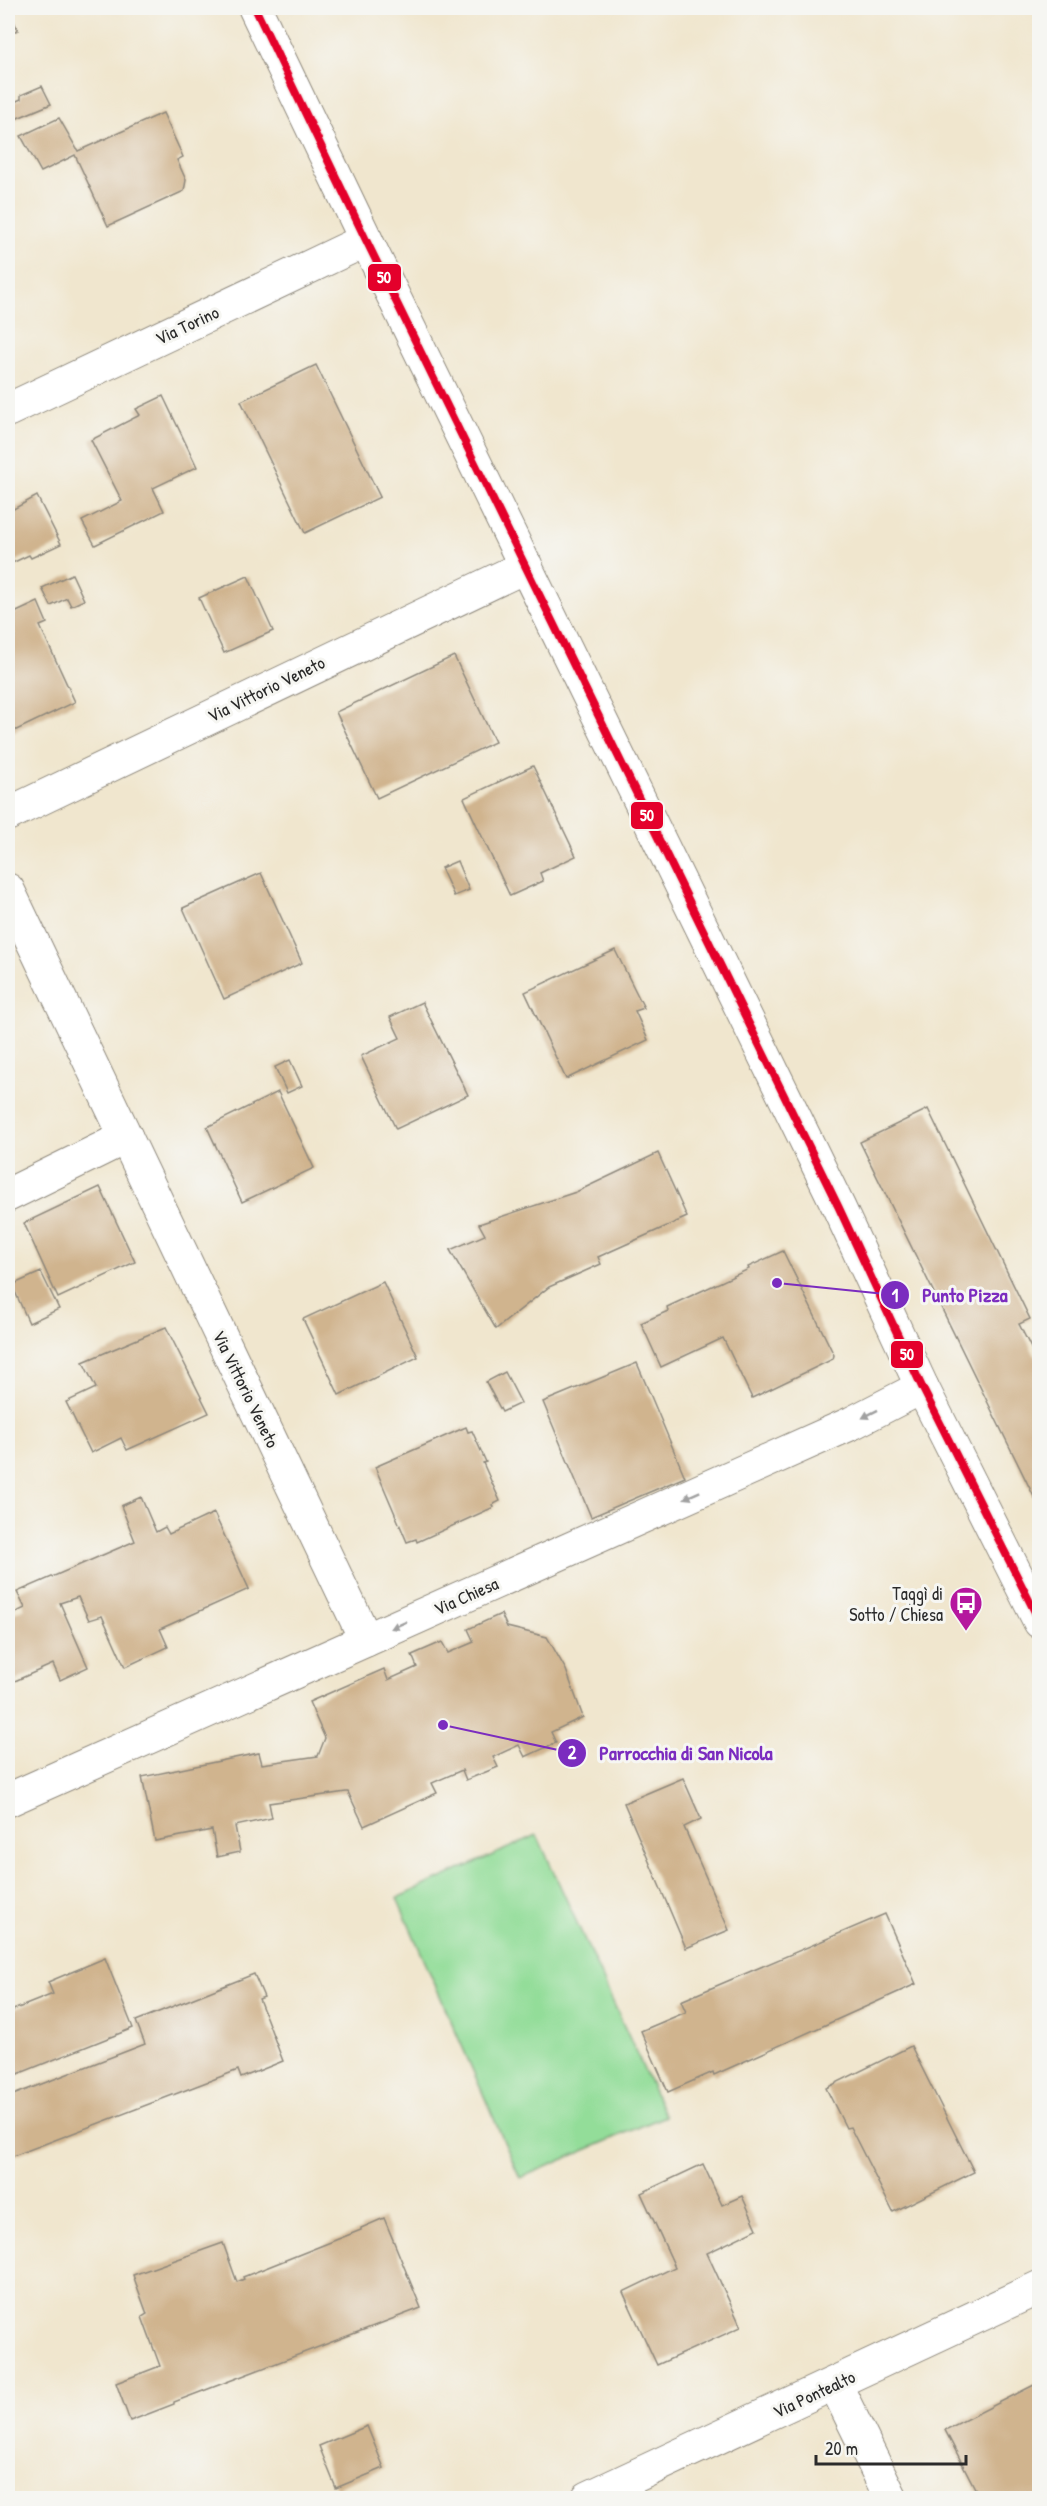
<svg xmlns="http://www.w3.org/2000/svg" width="1047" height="2506" viewBox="0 0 1047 2506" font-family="'Patrick Hand',sans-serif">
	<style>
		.green { fill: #93dd99; stroke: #5f8462; stroke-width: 1.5 }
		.building { fill: #d0b48e }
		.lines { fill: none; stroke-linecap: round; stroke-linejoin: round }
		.street-casing { stroke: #8e887c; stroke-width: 35 }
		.secondary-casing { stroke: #8e887c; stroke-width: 35 }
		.street { stroke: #fff; stroke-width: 33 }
		.secondary { stroke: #fff; stroke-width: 33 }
		.bus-1-casing { stroke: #f6f6f2; stroke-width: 12 }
		.bus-1 { stroke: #e4002b; stroke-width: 8 }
		.oneway { fill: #a0a0a0 }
		.labels { text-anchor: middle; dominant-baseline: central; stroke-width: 6; stroke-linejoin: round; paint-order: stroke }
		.street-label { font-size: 18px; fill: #2b2b2b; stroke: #f6f6f2 }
		.poi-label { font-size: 18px; fill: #2b2b2b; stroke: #f6f6f2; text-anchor: end }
		.leader { fill: none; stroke: #7b2cbf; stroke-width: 2 }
		.callout-dot { fill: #7b2cbf; stroke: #f6f6f2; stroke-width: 2 }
		.mark-label { font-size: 18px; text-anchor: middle; font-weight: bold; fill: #fff }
		.callout-label { font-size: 20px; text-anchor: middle; font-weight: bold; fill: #7b2cbf; stroke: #f6f6f2; stroke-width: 6; stroke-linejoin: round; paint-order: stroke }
		.line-badge { stroke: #f6f6f2; stroke-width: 2 }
		.badge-label { font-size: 16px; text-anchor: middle; font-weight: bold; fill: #fff }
	</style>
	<rect width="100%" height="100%" fill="#f6f6f2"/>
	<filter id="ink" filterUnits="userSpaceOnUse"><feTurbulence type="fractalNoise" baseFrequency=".0167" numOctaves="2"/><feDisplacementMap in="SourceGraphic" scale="12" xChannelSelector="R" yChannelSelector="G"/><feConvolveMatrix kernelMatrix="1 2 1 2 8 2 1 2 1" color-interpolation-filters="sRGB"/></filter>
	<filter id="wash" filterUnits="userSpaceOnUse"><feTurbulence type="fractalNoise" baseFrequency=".008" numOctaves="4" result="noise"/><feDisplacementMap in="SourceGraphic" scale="24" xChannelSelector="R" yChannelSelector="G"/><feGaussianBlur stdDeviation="1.35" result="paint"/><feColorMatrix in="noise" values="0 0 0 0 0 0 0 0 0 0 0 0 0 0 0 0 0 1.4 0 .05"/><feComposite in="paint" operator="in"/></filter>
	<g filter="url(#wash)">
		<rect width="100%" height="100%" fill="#f0e6ce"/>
		<!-- green -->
		<polygon class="green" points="537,1835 665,2116 520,2178 397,1898"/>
		<g id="blocks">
			<!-- building -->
			<g class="building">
				<polygon points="8,8 18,30 8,34"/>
				<polygon points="42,86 51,104 8,122 8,105 21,99 21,95"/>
				<polygon points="163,113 183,157 177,160 186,180 184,191 108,226 75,155 41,172 21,136 59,118 78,151"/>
				<polygon points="316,365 380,497 305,533 241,401"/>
				<polygon points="163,396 197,467 153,488 164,511 95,545 82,521 122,501 91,440 140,415 136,409"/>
				<polygon points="37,496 61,544 31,558 29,555 8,565 8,512"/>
				<polygon points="72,574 84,600 71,606 67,598 51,606 42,588"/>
				<polygon points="248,576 273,631 224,653 199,598"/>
				<polygon points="38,602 47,623 40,626 75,702 8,734 8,640 15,636 8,616"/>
				<polygon points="454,656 495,742 377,798 336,712"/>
				<polygon points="533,766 576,856 540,873 543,881 510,896 464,798"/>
				<polygon points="457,861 469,890 454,896 441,868"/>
				<polygon points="261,873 302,963 224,999 183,908"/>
				<polygon points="615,950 644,1008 635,1011 648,1040 566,1079 525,992"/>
				<polygon points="422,1002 468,1095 396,1129 361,1056 400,1038 390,1017"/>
				<polygon points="290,1060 302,1086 287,1093 275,1067"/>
				<polygon points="278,1092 314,1168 242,1202 207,1127"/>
				<polygon points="928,1109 1030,1319 1019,1324 1040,1366 1040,1509 860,1142"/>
				<polygon points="658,1153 687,1217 598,1257 601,1264 549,1287 496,1329 450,1250 485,1235 479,1224 576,1192"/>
				<polygon points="100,1187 135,1262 58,1298 24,1223"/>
				<polygon points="783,1251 834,1355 833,1359 752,1398 723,1338 661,1367 641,1323 668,1311 667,1307 749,1269 748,1267"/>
				<polygon points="41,1272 59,1309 29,1323 12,1285"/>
				<polygon points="383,1282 418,1357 339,1395 303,1319"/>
				<polygon points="166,1327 209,1413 127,1450 121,1438 91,1453 66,1402 96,1388 83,1362"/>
				<polygon points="637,1363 685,1477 591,1517 543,1402"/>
				<polygon points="505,1372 521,1403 502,1412 486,1382"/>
				<polygon points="466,1427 468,1432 472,1431 486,1462 483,1463 500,1501 492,1505 494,1507 417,1542 416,1539 407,1542 375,1467"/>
				<polygon points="141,1497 156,1532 165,1527 169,1534 214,1513 249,1589 160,1629 168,1647 125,1667 102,1616 89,1620 78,1597 60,1603 88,1667 60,1680 53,1664 8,1684 8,1616 25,1608 17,1592 135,1541 121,1506"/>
				<polygon points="501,1614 507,1627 547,1637 566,1670 583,1717 551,1732 556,1743 525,1757 519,1745 493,1757 498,1767 466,1780 462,1770 432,1783 437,1793 364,1826 348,1792 346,1792 269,1803 272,1818 235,1826 240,1852 217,1857 212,1830 155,1841 142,1777 259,1753 262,1764 318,1756 325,1738 309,1702 384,1669 388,1680 417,1667 412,1655 442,1642 448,1653 474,1642 468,1629"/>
				<polygon points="683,1778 701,1819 684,1827 729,1930 686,1948 624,1803"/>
				<polygon points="885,1914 916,1984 714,2075 713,2072 668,2092 641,2031 686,2012 681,2001"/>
				<polygon points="105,1958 133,2028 8,2078 8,2012 53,1994 48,1982"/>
				<polygon points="254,1974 264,1997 259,1999 283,2061 241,2078 238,2070 8,2158 8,2097 145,2044 136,2021"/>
				<polygon points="911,2046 974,2172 893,2212 850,2127 846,2128 826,2088"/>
				<polygon points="703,2164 722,2205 742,2196 757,2229 707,2253 741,2327 657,2365 623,2292 675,2267 641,2193"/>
				<polygon points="384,2218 421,2308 174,2402 174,2404 130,2421 116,2383 160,2366 142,2317 147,2314 133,2275 223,2243 237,2282 244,2279 243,2277 361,2230 361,2228"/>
				<polygon points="1040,2382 1040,2498 980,2498 945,2430"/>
				<polygon points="367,2426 384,2468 336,2488 319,2446"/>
			</g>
		</g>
	</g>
	<g filter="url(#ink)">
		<use href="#blocks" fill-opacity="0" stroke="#8e887c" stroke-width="1.5"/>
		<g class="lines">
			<!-- street casing -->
			<g class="street-casing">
				<g id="street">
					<polyline points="8,410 366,240"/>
					<polyline points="8,814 526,566"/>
					<polyline points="8,890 366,1640"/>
					<polyline points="8,1195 126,1137"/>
					<polyline points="8,1800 852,1423 922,1387"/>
					<polyline points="835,2384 891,2498"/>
				</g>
			</g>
			<!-- secondary casing -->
			<g class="secondary-casing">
				<g id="secondary">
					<polyline points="255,8 366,240 839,1208 922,1387 1040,1622"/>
					<polyline points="588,2498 1040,2287"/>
				</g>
			</g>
			<!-- street -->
			<use href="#street" class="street"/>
			<!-- secondary -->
			<use href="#secondary" class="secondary"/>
			<!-- bus-1 casing -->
			<g class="bus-1-casing">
				<polyline id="bus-1" points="255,8 366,240 839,1208 922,1387 1040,1622"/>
			</g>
			<!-- bus-1 -->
			<use href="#bus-1" class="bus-1"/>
		</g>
		<!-- one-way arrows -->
		<defs><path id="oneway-solid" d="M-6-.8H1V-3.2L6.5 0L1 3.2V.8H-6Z" transform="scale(1.5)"/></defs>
		<g class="oneway">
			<use href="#oneway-solid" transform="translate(870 1414) rotate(153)"/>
			<use href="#oneway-solid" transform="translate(692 1495) rotate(156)"/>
			<use href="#oneway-solid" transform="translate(399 1625) rotate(156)"/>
		</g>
	</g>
	<!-- icons -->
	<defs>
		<g id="bus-pin" transform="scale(1.725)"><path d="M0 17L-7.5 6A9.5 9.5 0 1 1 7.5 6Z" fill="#b5179e" stroke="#f6f6f2"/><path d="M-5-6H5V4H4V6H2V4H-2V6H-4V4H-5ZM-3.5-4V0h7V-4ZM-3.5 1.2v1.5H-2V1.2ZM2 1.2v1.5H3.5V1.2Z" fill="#fff"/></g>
	</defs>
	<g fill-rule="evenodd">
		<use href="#bus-pin" x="966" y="1603"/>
	</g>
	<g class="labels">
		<!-- street labels -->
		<g class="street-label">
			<text transform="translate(187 325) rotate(-25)">Via Torino</text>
			<text transform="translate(266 689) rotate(-26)">Via Vittorio Veneto</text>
			<text transform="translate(246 1389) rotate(64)">Via Vittorio Veneto</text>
			<text transform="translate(466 1596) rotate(-24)">Via Chiesa</text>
			<text transform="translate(814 2394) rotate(-25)">Via Pontealto</text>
		</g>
		<!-- poi labels -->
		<g class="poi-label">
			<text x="943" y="1593">Taggì di<tspan x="943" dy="21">Sotto / Chiesa</tspan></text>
		</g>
	</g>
	<!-- callouts -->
	<path class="leader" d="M777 1283L895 1295M443 1725L572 1753"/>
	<g class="callout-dot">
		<circle cx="777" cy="1283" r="6"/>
		<circle cx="443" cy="1725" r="6"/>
		<circle cx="895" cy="1295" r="15"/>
		<circle cx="572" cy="1753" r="15"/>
	</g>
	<g class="mark-label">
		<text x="895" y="1302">1</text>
		<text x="572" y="1759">2</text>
	</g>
	<g class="callout-label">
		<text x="965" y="1302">Punto Pizza</text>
		<text x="686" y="1760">Parrocchia di San Nicola</text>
	</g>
	<g class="line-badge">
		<rect x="367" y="263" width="35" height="29" rx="6" fill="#e4002b"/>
		<rect x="630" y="801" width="34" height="29" rx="6" fill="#e4002b"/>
		<rect x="890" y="1340" width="34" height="29" rx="6" fill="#e4002b"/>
	</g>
	<g class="badge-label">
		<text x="384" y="283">50</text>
		<text x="647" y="821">50</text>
		<text x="907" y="1360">50</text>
	</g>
	<!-- margin -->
	<rect width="1047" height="2506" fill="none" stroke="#f6f6f2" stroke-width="30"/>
	<!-- scale -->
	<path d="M816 2455v9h150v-9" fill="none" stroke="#2b2b2b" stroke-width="3"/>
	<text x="825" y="2455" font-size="18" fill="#2b2b2b" stroke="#f6f6f2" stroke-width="4.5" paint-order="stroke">20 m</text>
</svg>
